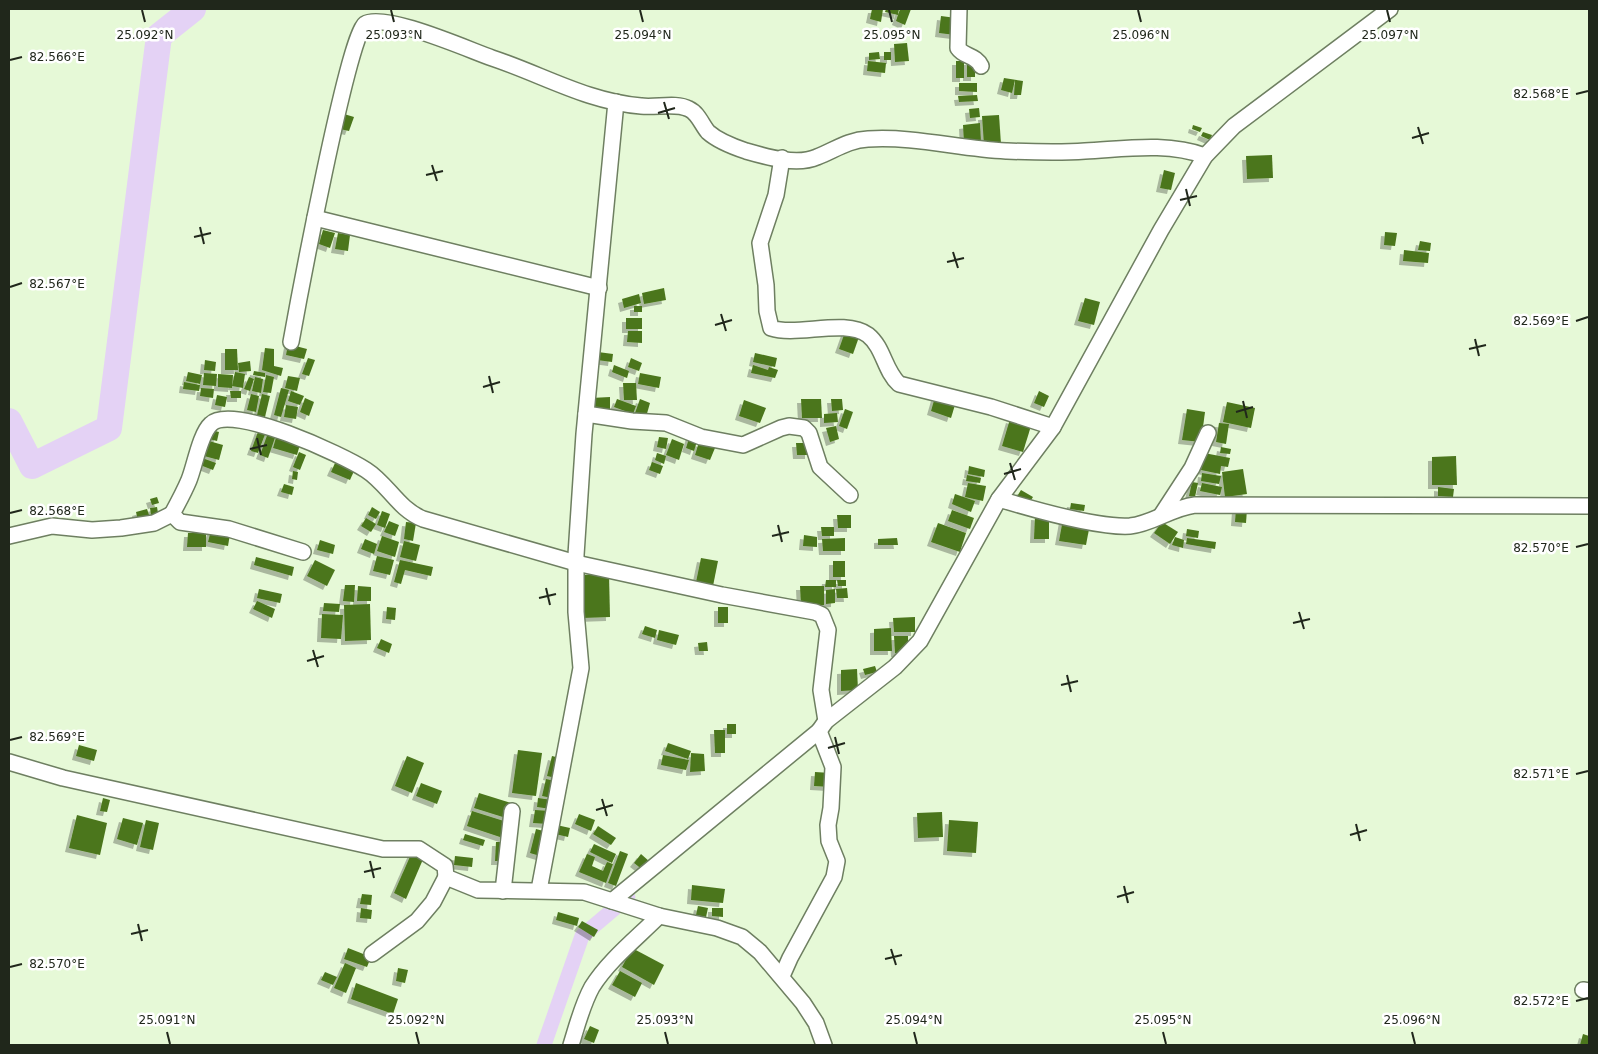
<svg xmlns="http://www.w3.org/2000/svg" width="1598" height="1054" viewBox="0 0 1598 1054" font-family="'DejaVu Sans',sans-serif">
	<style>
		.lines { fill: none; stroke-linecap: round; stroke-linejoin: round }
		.canal { stroke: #e4d2f5; stroke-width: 15 }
		.river { stroke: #e4d2f5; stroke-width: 26 }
		.building { fill: #4b761c; filter: url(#shadow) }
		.minor-casing { stroke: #6e7f61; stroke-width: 18 }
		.minor { stroke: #fff; stroke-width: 15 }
		.ticks { fill: none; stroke: #20271b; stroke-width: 2 }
		.ticks-label { font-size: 12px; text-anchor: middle; fill: #20271b; stroke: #fff; stroke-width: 5; stroke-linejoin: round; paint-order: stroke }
	</style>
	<defs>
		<filter id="shadow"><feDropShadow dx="-4" dy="4" stdDeviation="0" flood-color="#0004"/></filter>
	</defs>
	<rect width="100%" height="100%" fill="#e6f9d7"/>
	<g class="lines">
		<!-- canal -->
		<polyline class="canal" points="544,1045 582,936 628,897"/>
		<!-- river -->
		<polyline class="river" points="9,421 32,466 109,428 159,36 193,9"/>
	</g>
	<!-- building -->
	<g class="building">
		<polygon points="872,9 883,9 881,22 870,19"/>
		<polygon points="886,9 899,9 898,15 885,12"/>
		<polygon points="900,9 911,9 905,25 896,21"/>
		<polygon points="941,16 956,18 955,35 939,33"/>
		<polygon points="907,43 909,61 895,62 894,44"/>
		<polygon points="879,52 880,59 869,60 869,53"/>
		<rect x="884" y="52" width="7" height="8"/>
		<polygon points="868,61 886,63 885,73 867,71"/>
		<rect x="956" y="61" width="8" height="17"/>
		<rect x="967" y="61" width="8" height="16"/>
		<polygon points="1004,78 1023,81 1021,95 1014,95 1015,80 1012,93 1001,90"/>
		<polygon points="959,83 977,83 977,92 959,91"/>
		<polygon points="977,95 978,101 959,102 958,96"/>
		<polygon points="979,108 980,117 970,118 969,109"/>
		<polygon points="344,114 354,117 349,131 340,129"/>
		<polygon points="999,115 1001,144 984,145 982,116"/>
		<polygon points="980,123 981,142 964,143 963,125"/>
		<polygon points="1193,125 1202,128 1200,132 1192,129"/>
		<polygon points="1203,132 1212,135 1210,140 1201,136"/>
		<polygon points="1272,155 1273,178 1247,179 1246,156"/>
		<polygon points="1164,170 1175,173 1171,190 1160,188"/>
		<polygon points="323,230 335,233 330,248 319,244"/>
		<polygon points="1385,232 1397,233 1395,246 1384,245"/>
		<polygon points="338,233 350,235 348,251 335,249"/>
		<polygon points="1420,241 1431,243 1430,251 1418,250"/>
		<polygon points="1404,250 1429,253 1428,263 1403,261"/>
		<polygon points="664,288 666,300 644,304 642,293"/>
		<polygon points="639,294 641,303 624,308 622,299"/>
		<polygon points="1085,298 1100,302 1094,325 1078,321"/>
		<rect x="634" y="306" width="8" height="6"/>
		<rect x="626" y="318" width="16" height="11"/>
		<polygon points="628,331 642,331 642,343 627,342"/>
		<polygon points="845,332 859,337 853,354 839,349"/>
		<polygon points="288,344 307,349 304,359 286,355"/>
		<polygon points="265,348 274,349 274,366 283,368 281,376 262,370"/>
		<polygon points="225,349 237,349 238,370 225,370"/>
		<polygon points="598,352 613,354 612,362 597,360"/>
		<polygon points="755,353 777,358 775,367 753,362"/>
		<polygon points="308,358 315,360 309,376 302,374"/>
		<polygon points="631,358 642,363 639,371 628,367"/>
		<polygon points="205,360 216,362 215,371 204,370"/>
		<polygon points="250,361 251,371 239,372 238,363"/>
		<polygon points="614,365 629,371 627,378 612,372"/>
		<polygon points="753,365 768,370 769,367 778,370 775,378 751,373"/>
		<polygon points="254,371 265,373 265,377 253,375"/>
		<polygon points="188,372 202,375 200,384 186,381"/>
		<polygon points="235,372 245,374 243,388 232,386"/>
		<polygon points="204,373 217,374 216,386 203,385"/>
		<polygon points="640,373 661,377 659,388 638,384"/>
		<polygon points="218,374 233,375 232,388 218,387"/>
		<polygon points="266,375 274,377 271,393 263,392"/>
		<polygon points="288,376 300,378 297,391 285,388"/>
		<polygon points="249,377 254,379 250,391 244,389"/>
		<polygon points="255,377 263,379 261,393 252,391"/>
		<polygon points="184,382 200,385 199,391 183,389"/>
		<polygon points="623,383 636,383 637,400 624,400"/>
		<polygon points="201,388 214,389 213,398 200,396"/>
		<polygon points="281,388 289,390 281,417 274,415"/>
		<polygon points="230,391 241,391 241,398 231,398"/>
		<polygon points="291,391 304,396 300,405 288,401"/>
		<polygon points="1039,391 1049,396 1044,407 1034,403"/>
		<polygon points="251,394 259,396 256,412 247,410"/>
		<polygon points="262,394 270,396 265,417 257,415"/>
		<polygon points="217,395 227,397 225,407 215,405"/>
		<polygon points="610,397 610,411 591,411 591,398"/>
		<polygon points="935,397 955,405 951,418 931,411"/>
		<polygon points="305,398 314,402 309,416 300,412"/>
		<polygon points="617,399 636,406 633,414 614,407"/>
		<polygon points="640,399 650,403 646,417 635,413"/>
		<polygon points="801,399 821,399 822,418 802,418"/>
		<polygon points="831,399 842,399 843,410 832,411"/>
		<polygon points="744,400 766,408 760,423 739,416"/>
		<polygon points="1227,402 1255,408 1251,428 1223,422"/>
		<polygon points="286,405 298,407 296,419 284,417"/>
		<polygon points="845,409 853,412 847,429 839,426"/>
		<polygon points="1187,409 1205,412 1201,442 1182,440"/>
		<polygon points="837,413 838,422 824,423 824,414"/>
		<polygon points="1010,419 1031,426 1023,452 1002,446"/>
		<polygon points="1219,423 1229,424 1226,444 1216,442"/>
		<polygon points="836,426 839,439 830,442 826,428"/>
		<polygon points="259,429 266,432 258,453 251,451"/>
		<polygon points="211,430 219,432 217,441 209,439"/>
		<polygon points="269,430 277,432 268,458 260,455"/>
		<polygon points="277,434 301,441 297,455 273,448"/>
		<polygon points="690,435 698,438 694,451 686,448"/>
		<polygon points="659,437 668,438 666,449 657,447"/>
		<polygon points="672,439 684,444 679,460 666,455"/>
		<polygon points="209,441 223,445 219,460 204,456"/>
		<polygon points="699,442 715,448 710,460 695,455"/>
		<polygon points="796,443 809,443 809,455 797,455"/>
		<polygon points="1221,447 1231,449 1230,454 1220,453"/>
		<polygon points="299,452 306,455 300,470 293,467"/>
		<polygon points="657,453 666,456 664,464 655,460"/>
		<polygon points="1204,453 1230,458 1228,467 1221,466 1220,474 1201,470"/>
		<polygon points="1456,456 1457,485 1432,485 1432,457"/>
		<polygon points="202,458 216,463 213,470 200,465"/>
		<polygon points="652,462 663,466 660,474 649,470"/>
		<polygon points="335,463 354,471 350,480 331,472"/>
		<polygon points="969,466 985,470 984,477 968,474"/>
		<polygon points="1243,469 1247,494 1225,497 1222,472"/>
		<polygon points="293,471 298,472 297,480 292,479"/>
		<polygon points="1202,473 1221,476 1219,484 1201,481"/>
		<polygon points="967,475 981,478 980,483 966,481"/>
		<polygon points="1192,482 1198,483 1195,497 1189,496"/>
		<polygon points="968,483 986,486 983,501 965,497"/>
		<polygon points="1202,483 1222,487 1220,495 1200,491"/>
		<polygon points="284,484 294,487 292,495 281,492"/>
		<polygon points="1438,487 1454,489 1453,497 1438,496"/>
		<polygon points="1021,490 1033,497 1028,505 1016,498"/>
		<polygon points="955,494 975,501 971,512 952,504"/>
		<polygon points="157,497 159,503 152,505 150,499"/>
		<polygon points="1071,503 1085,505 1084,511 1070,509"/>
		<polygon points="157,507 158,513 151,515 150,508"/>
		<polygon points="372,507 380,512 376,519 368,515"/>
		<polygon points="1236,508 1247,509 1246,523 1235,522"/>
		<polygon points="147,509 150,518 138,521 136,512"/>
		<polygon points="952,510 974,518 970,529 948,521"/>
		<polygon points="382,511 390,514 385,528 377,525"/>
		<polygon points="837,515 851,515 851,528 838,528"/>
		<polygon points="1035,516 1049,517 1049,539 1034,539"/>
		<polygon points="366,518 376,524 371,532 361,526"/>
		<polygon points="1063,519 1090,524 1086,545 1059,541"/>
		<polygon points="389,521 399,525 395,536 384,532"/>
		<polygon points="406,522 416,523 413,541 404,539"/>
		<polygon points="1162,522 1178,532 1170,544 1154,533"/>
		<polygon points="938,523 966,533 960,552 931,542"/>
		<polygon points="821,527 834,527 834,536 822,536"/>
		<polygon points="1187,529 1199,531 1198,538 1186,536"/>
		<polygon points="211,530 230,534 228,546 208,542"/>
		<polygon points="188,533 206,533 206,547 187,547"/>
		<polygon points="804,535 817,537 817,547 803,546"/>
		<polygon points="382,536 399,542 395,557 377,551"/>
		<polygon points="1175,537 1184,540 1183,548 1172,545"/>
		<polygon points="845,538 845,551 823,551 822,539"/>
		<polygon points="897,538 898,545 878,545 878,539"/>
		<polygon points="1187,538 1216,542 1215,549 1186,544"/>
		<polygon points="365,539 377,544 374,554 361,549"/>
		<polygon points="320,540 335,545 333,554 317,550"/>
		<polygon points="404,541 420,545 416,561 400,557"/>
		<polygon points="377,556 394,560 390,575 373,571"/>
		<polygon points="256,557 294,567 292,576 254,565"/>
		<polygon points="701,558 718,561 712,591 695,587"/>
		<polygon points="315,560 335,570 327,586 307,576"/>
		<polygon points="400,560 433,567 431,576 405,570 401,584 394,582"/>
		<rect x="833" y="561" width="12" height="16"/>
		<polygon points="609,574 610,617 582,618 581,575"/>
		<polygon points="826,580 836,580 836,587 825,587"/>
		<polygon points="837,580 846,580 846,586 838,586"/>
		<polygon points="345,585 355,585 354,602 343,601"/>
		<polygon points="358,586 371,587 371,601 357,601"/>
		<polygon points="800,586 824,586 824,605 801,605"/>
		<polygon points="847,588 848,598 837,598 836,589"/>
		<polygon points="259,589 282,594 280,603 257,598"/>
		<polygon points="835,589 835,603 826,604 826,590"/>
		<polygon points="257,601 275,609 272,618 253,609"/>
		<polygon points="324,603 340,604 339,612 323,611"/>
		<polygon points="370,604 371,640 345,641 344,605"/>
		<polygon points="387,607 396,608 395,620 386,619"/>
		<rect x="718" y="607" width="10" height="16"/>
		<polygon points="322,614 343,615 341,639 321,638"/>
		<polygon points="915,617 915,632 894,632 893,618"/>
		<polygon points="645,626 657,630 655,638 642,634"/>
		<polygon points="891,628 892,651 874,651 874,629"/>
		<polygon points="659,630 679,635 676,645 657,640"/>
		<polygon points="894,636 908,636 908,653 895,653"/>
		<polygon points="381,639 392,644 389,653 377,648"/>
		<polygon points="707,642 708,651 699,651 698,643"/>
		<polygon points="875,666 877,672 865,675 863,669"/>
		<polygon points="857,669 858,690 841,691 841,670"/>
		<rect x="727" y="724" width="9" height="10"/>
		<polygon points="714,730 725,730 725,753 715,753"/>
		<polygon points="668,743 691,751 688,759 665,751"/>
		<polygon points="79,745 97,750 94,761 76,756"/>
		<polygon points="518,750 542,753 536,796 512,793"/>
		<polygon points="691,753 704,754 705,771 690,772"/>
		<polygon points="663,755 689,760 686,770 661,765"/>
		<polygon points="407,756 424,763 412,793 395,786"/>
		<polygon points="552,756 560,758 556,778 547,776"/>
		<polygon points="815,772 831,773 831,787 814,786"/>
		<polygon points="546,779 555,781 552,798 542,796"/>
		<polygon points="421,783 442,791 437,804 416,796"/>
		<polygon points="479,793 511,803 506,818 474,808"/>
		<polygon points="103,798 110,800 107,812 100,811"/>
		<polygon points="538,798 552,800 551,809 537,807"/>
		<polygon points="535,810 550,811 548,824 533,823"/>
		<polygon points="472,811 507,822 503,838 467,826"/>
		<polygon points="942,812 943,837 918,838 917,813"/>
		<polygon points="579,814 595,820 591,831 575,824"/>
		<polygon points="77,815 107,823 100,855 69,848"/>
		<polygon points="123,818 143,823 137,845 117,839"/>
		<polygon points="146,820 159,823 153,850 140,847"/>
		<polygon points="949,820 978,822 976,853 947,851"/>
		<polygon points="552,824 570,828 568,837 551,833"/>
		<polygon points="598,826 616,838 611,845 593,834"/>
		<polygon points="536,829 547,832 540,856 530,853"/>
		<polygon points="465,834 485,840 483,846 463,840"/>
		<polygon points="496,842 505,842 504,861 495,861"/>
		<polygon points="594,844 616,854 612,863 590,852"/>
		<polygon points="620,851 628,854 616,886 608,883"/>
		<polygon points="412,852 424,857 406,899 394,893"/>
		<polygon points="587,854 595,857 592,866 603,871 607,862 613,864 606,883 579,872"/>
		<polygon points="641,854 650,862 643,870 634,863"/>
		<polygon points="455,856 473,858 472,867 454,865"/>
		<polygon points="692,885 725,889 723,903 691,900"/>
		<polygon points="362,894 372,895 371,905 360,904"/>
		<polygon points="698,906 708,908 706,917 696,915"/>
		<polygon points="361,908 372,910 371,919 360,918"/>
		<polygon points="712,908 723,908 723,917 712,916"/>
		<polygon points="558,912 579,918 577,926 556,920"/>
		<polygon points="582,921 598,930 594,937 578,927"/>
		<polygon points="348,948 371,957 367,967 344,959"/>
		<polygon points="632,948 664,965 654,985 622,967"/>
		<polygon points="345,963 356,968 346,993 334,988"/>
		<polygon points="398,968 408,970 405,983 396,981"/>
		<polygon points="620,971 642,983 635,997 612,985"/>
		<polygon points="325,972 337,977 333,985 321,980"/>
		<polygon points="356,983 398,999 393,1014 351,999"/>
		<polygon points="590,1026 599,1030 594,1043 584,1039"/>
		<polygon points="1583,1034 1589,1036 1589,1045 1580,1045"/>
	</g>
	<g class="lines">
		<!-- minor casing -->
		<g class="minor-casing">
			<g id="minor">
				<path d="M959,9L958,48C964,57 976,55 981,66"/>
				<path d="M782,158L776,195L760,243L766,285L767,311L771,328C797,337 845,318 868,335C884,348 884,370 899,384L991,407L1053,427"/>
				<polyline points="315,218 599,288"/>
				<path d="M291,342C298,303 348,36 365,24C384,12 469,50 492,58C541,74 588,102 641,106C656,108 676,102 689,109C698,113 702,125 708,132C718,141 734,147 746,151C767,157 797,166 817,157C835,150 848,140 868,139C915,136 960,149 1006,151C1033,152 1059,153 1085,151C1125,149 1167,142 1205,156"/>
				<polyline points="586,414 632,421 666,423 701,437 743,445 781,428 789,426 804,428 809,433 820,467 850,495"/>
				<path d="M999,499C1032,509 1098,528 1130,526C1152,524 1171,508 1195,505L1589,506"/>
				<path d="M172,514C178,503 184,492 189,480C195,465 200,434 211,424C232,403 343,455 366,470C388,484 398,509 423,519L576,563L722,595L815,612L822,615L828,630L821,690L826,721"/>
				<polyline points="1162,514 1192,468 1208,433"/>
				<polyline points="9,536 52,526 92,530 121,528 154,523 172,514 180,522 229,529 303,552"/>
				<polyline points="9,762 63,778 383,849 419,849 445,866 446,877 478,890 584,892 659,916 717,928 742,937 760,952 803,1003 816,1023 824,1045"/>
				<polyline points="539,890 581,668 576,612 576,555 584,434 616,102"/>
				<polyline points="503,891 512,811"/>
				<polyline points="612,901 819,731 826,721 895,667 920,641 999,499 1053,427 1161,230 1205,156 1234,126 1390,9"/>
				<polyline points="372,954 417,921 433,902 446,877"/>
				<polyline points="782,976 790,958 834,877 837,861 829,841 828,825 831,808 833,767 819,731"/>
				<polyline points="1583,990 1589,991"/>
				<path d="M571,1045C577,1026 582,1005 592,987C609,960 637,938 659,916"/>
			</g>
		</g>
		<!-- minor -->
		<use href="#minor" class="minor"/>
	</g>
	<!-- ticks -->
	<path class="ticks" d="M142,10L145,22M391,10L394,22M640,10L643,22M889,10L892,22M1138,10L1141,22M1387,10L1390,22M10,60L22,57M1576,94L1588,91M664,102L669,119M658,113L675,108M1418,127L1423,144M1412,138L1429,133M432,165L437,181M426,175L443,171M1186,189L1190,206M1180,200L1197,196M200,227L204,244M194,237L211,233M953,252L958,268M947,262L964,258M10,287L22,283M721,314L726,331M1576,321L1588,317M715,325L732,320M1475,339L1479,356M1469,349L1486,345M489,376L493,393M483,387L500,382M1243,401L1247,418M1236,412L1253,407M257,438L261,455M250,449L267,445M1010,463L1015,480M1004,474L1021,469M10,513L22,510M778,525L782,542M772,536L789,532M1576,547L1588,544M546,588L550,605M539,598L556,594M1299,612L1304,629M1293,623L1310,619M313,650L318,667M307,661L324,656M1067,675L1071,692M1061,685L1078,681M835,737L839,754M10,740L22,737M828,748L845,743M1576,774L1588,771M602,799L607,816M596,810L613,805M1356,824L1360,841M1350,835L1367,830M370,861L374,878M364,872L381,868M1124,886L1128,903M1117,897L1134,892M138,924L142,941M131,934L148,930M891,949L896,965M885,959L902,955M10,967L22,964M1576,1001L1588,998M167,1032L170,1044M416,1032L419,1044M665,1032L668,1044M914,1032L917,1044M1163,1032L1166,1044M1412,1032L1415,1044"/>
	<g class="ticks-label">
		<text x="145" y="39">25.092°N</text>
		<text x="394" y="39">25.093°N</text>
		<text x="643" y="39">25.094°N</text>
		<text x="892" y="39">25.095°N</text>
		<text x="1141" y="39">25.096°N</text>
		<text x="1390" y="39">25.097°N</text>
		<text x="57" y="61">82.566°E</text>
		<text x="1541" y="98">82.568°E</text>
		<text x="57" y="288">82.567°E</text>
		<text x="1541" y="325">82.569°E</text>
		<text x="57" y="515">82.568°E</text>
		<text x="1541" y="552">82.570°E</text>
		<text x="57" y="741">82.569°E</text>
		<text x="1541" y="778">82.571°E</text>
		<text x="57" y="968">82.570°E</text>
		<text x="1541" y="1005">82.572°E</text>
		<text x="167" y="1024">25.091°N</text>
		<text x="416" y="1024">25.092°N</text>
		<text x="665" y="1024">25.093°N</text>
		<text x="914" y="1024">25.094°N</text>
		<text x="1163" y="1024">25.095°N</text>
		<text x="1412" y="1024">25.096°N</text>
	</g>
	<!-- border -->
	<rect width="1598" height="1054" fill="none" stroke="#20271b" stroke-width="20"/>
</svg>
